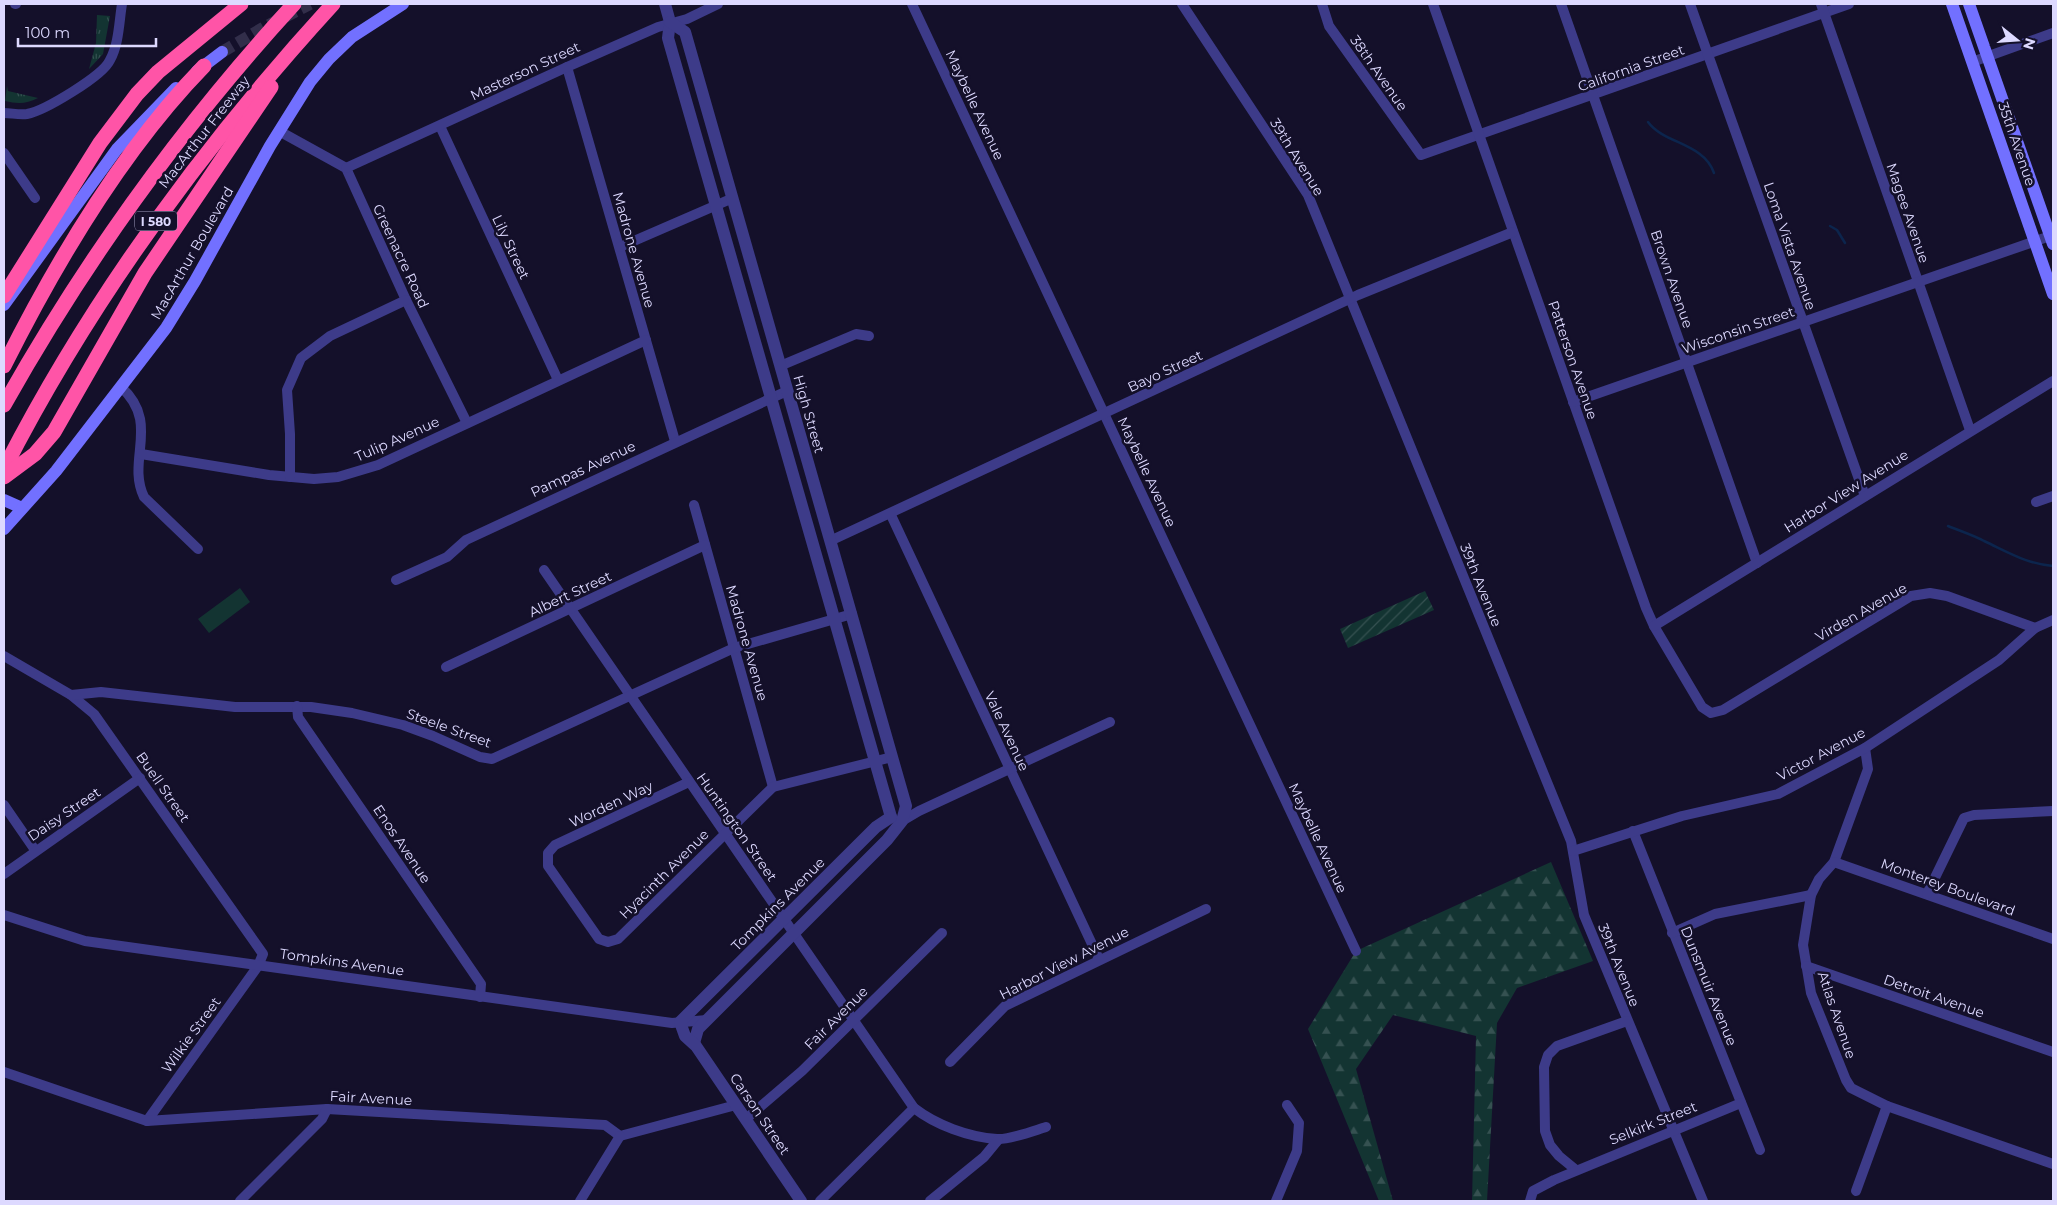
<svg xmlns="http://www.w3.org/2000/svg" width="2057" height="1205" viewBox="0 0 2057 1205" font-family="Montserrat,sans-serif">
	<style>
		.grass { fill: url(#grass-tufts) }
		.forest { fill: url(#forest-firs) }
		.garden { fill: url(#garden-furrows) }
		.pitch { fill: #133432 }
		.lines { fill: none; stroke-linecap: round; stroke-linejoin: round }
		.stream { stroke: #0c254d; stroke-width: 2.5 }
		.secondary-tunnel { stroke: #322e4a; stroke-width: 12; stroke-dasharray: 12 6; stroke-linecap: butt }
		.minor { stroke: #3d3b89; stroke-width: 10 }
		.tertiary { stroke: #3d3b89; stroke-width: 12 }
		.secondary { stroke: #7270ff; stroke-width: 12 }
		.motorway { stroke: #ff54a7; stroke-width: 15 }
		.labels { text-anchor: middle; dominant-baseline: central; stroke-width: 5; stroke-linejoin: round; paint-order: stroke }
		.shield { fill: #14102a; stroke: #a19dbf; stroke-width: 1 }
		.shield-label { font-size: 12px; font-weight: bold; fill: #ddd9ff }
		.street-label { font-size: 14px; fill: #ddd9ff; stroke: #14102a }
	</style>
	<defs>
		<pattern id="grass-tufts" width="24" height="20" patternUnits="userSpaceOnUse" patternTransform="scale(1.25)"><rect width="24" height="20" fill="#133432"/><path d="M3 7l-1-3M5 7V3M7 7l1-3M15 17l-1-3M17 17v-4M19 17l1-3" fill="none" stroke="#355151"/></pattern>
		<pattern id="forest-firs" width="22" height="20" patternUnits="userSpaceOnUse" patternTransform="scale(1.25)"><rect width="22" height="20" fill="#133432"/><path d="M5 1l3.5 6h-7zM16 11l3.5 6h-7z" fill="#355151"/></pattern>
		<pattern id="garden-furrows" width="10" height="10" patternUnits="userSpaceOnUse" patternTransform="scale(1.25)"><rect width="10" height="10" fill="#133432"/><path d="M-1 1l2-2M0 10L10 0M9 11l2-2" fill="none" stroke="#355151"/></pattern>
	</defs>
	<rect width="100%" height="100%" fill="#14102a"/>
	<!-- grass -->
	<g class="grass">
		<polygon points="97,15 110,16 103,54 89,69 96,43"/>
		<path d="M7,86L8,91L38,98C26,104 18,104 5,101Z"/>
	</g>
	<!-- forest -->
	<polygon class="forest" points="1551,862 1593,961 1517,988 1497,1023 1487,1201 1472,1201 1476,1036 1393,1015 1356,1069 1393,1201 1379,1201 1308,1029 1356,951"/>
	<!-- garden -->
	<polygon class="garden" points="1425,591 1434,610 1348,648 1340,629"/>
	<!-- pitch -->
	<polygon class="pitch" points="240,588 250,602 209,633 198,619"/>
	<g class="lines">
		<!-- stream -->
		<g class="stream">
			<path d="M1648,122C1664,144 1704,143 1714,173"/>
			<polyline points="1830,226 1837,230 1845,243"/>
			<path d="M1948,526C1960,531 1973,535 1984,541C2008,552 2027,564 2053,566"/>
		</g>
		<!-- secondary-tunnel -->
		<polyline class="secondary-tunnel" points="222,52 263,28 310,4"/>
		<!-- minor -->
		<g class="minor">
			<polyline points="15,4 16,4"/>
			<polyline points="912,4 1356,951"/>
			<polyline points="1182,4 1308,195 1571,841 1584,915 1703,1201"/>
			<polyline points="1322,4 1329,26 1421,155 1849,4"/>
			<polyline points="1433,4 1646,608 1654,626 1702,707 1711,713 1723,710 1911,596 1930,593 1947,596 2035,628"/>
			<polyline points="1561,4 1757,563"/>
			<polyline points="1690,4 1865,496"/>
			<polyline points="1821,4 1970,430"/>
			<polyline points="1972,62 2053,33"/>
			<polyline points="567,67 675,441"/>
			<path d="M4,113C11,113 19,115 27,114C44,111 103,76 110,60C119,44 119,22 122,4"/>
			<polyline points="440,126 558,380"/>
			<polyline points="279,131 346,168 406,300 467,423"/>
			<polyline points="4,153 35,198"/>
			<polyline points="346,168 567,67 658,27 687,19 718,4"/>
			<polyline points="620,247 733,198"/>
			<polyline points="780,366 856,334 869,336"/>
			<path d="M121,387C161,423 126,460 144,497L198,549"/>
			<polyline points="1573,402 2053,235"/>
			<polyline points="141,454 269,475 314,479 338,477 378,465 646,340"/>
			<polyline points="290,477 290,434 287,390 301,358 330,336 406,300"/>
			<polyline points="2036,502 2053,496"/>
			<polyline points="694,505 773,787"/>
			<polyline points="891,515 1099,959"/>
			<polyline points="832,540 1358,295 1513,232"/>
			<path d="M544,570L914,1108C936,1125 968,1137 997,1139C1009,1140 1033,1131 1046,1127"/>
			<polyline points="396,580 447,557 466,540 787,391"/>
			<polyline points="1654,626 2053,381"/>
			<polyline points="4,656 71,695 94,714 263,954 258,966 147,1121"/>
			<polyline points="446,667 705,545"/>
			<polyline points="71,695 101,692 235,707 311,707 352,713 403,725 433,736 480,757 492,759 734,648 852,614"/>
			<polyline points="297,706 298,717 481,984 480,997"/>
			<polyline points="1865,748 1868,769 1834,862 1819,879 1811,895 1803,945 1811,993 1846,1080 1851,1088 1887,1106 2053,1164"/>
			<polyline points="689,782 555,845 548,853 548,866 599,939 608,942 618,939 773,787 892,757"/>
			<polyline points="4,805 35,850"/>
			<polyline points="902,821 919,811 1110,722"/>
			<polyline points="1633,831 1760,1150"/>
			<polyline points="1573,851 1682,816 1778,794 1865,748 1999,660 2035,628 2053,620"/>
			<polyline points="1834,862 2053,939"/>
			<polyline points="4,874 140,778"/>
			<polyline points="1927,894 1964,818 1974,815 2053,811"/>
			<polyline points="4,915 85,941 672,1023 707,1020"/>
			<polyline points="1672,933 1715,914 1811,895"/>
			<polyline points="1806,966 2053,1052"/>
			<polyline points="950,1062 1005,1006 1206,909"/>
			<polyline points="4,1072 147,1121 327,1109 605,1125 620,1136 736,1105"/>
			<polyline points="746,1119 802,1071 942,933"/>
			<polyline points="1576,1170 1559,1156 1550,1145 1545,1131 1544,1067 1548,1055 1557,1046 1627,1021"/>
			<polyline points="1856,1191 1887,1106"/>
			<polyline points="240,1201 322,1119 327,1109"/>
			<polyline points="580,1201 620,1136"/>
			<polyline points="820,1201 914,1108"/>
			<polyline points="930,1201 984,1157 998,1140"/>
			<polyline points="1276,1201 1297,1151 1299,1123 1287,1105"/>
			<polyline points="1530,1201 1533,1191 1554,1180 1741,1103"/>
		</g>
		<!-- tertiary -->
		<g class="tertiary">
			<polyline points="665,4 670,22 668,38 891,817"/>
			<polyline points="670,22 685,32 906,806 902,821 887,840 698,1029 694,1043"/>
			<polyline points="801,1201 696,1046 685,1036 680,1022 876,827 891,817"/>
		</g>
		<!-- secondary -->
		<g class="secondary">
			<polyline points="1952,4 2053,294"/>
			<polyline points="1969,4 2053,244"/>
			<polyline points="197,71 222,52"/>
			<polyline points="4,305 117,149 176,88"/>
			<polyline points="4,500 22,508"/>
			<polyline points="4,529 56,471 166,328 195,281 270,146 310,82 329,59 352,37 403,4"/>
		</g>
		<!-- motorway -->
		<g class="motorway">
			<polyline points="4,296 100,143 137,94 158,72 241,4"/>
			<path d="M4,366C55,264 124,148 204,66"/>
			<path d="M4,405C85,261 182,126 294,4"/>
			<path d="M4,469C91,299 204,145 333,4"/>
			<polyline points="4,477 35,454 54,432 145,273 271,87"/>
		</g>
	</g>
	<g class="labels">
		<!-- shield labels -->
		<rect class="shield" x="135" y="211.5" width="42" height="19" rx="4"/>
		<g class="shield-label">
			<text x="156" y="221">I 580</text>
		</g>
		<!-- street labels -->
		<g class="street-label">
			<text transform="translate(1631 68) rotate(-20)">California Street</text>
			<text transform="translate(525 71) rotate(-25)">Masterson Street</text>
			<text transform="translate(1379 73) rotate(55)">38th Avenue</text>
			<text transform="translate(975 105) rotate(65)">Maybelle Avenue</text>
			<text transform="translate(204 132) rotate(-52)">MacArthur Freeway</text>
			<text transform="translate(2017 144) rotate(71)">35th Avenue</text>
			<text transform="translate(1297 157) rotate(58)">39th Avenue</text>
			<text transform="translate(1908 213) rotate(71)">Magee Avenue</text>
			<text transform="translate(1790 246) rotate(71)">Loma Vista Avenue</text>
			<text transform="translate(511 247) rotate(65)">Lily Street</text>
			<text transform="translate(634 250) rotate(74)">Madrone Avenue</text>
			<text transform="translate(192 253) rotate(-60)">MacArthur Boulevard</text>
			<text transform="translate(401 256) rotate(65)">Greenacre Road</text>
			<text transform="translate(1672 279) rotate(71)">Brown Avenue</text>
			<text transform="translate(1738 330) rotate(-19)">Wisconsin Street</text>
			<text transform="translate(1573 360) rotate(71)">Patterson Avenue</text>
			<text transform="translate(1165 371) rotate(-25)">Bayo Street</text>
			<text transform="translate(809 414) rotate(74)">High Street</text>
			<text transform="translate(397 439) rotate(-24)">Tulip Avenue</text>
			<text transform="translate(583 469) rotate(-25)">Pampas Avenue</text>
			<text transform="translate(1147 472) rotate(65)">Maybelle Avenue</text>
			<text transform="translate(1846 491) rotate(-32)">Harbor View Avenue</text>
			<text transform="translate(1481 585) rotate(68)">39th Avenue</text>
			<text transform="translate(570 594) rotate(-25)">Albert Street</text>
			<text transform="translate(1861 612) rotate(-30)">Virden Avenue</text>
			<text transform="translate(747 643) rotate(74)">Madrone Avenue</text>
			<text transform="translate(449 728) rotate(20)">Steele Street</text>
			<text transform="translate(1007 731) rotate(65)">Vale Avenue</text>
			<text transform="translate(1821 754) rotate(-28)">Victor Avenue</text>
			<text transform="translate(163 787) rotate(55)">Buell Street</text>
			<text transform="translate(611 804) rotate(-25)">Worden Way</text>
			<text transform="translate(64 814) rotate(-34)">Daisy Street</text>
			<text transform="translate(737 827) rotate(55)">Huntington Street</text>
			<text transform="translate(1318 838) rotate(65)">Maybelle Avenue</text>
			<text transform="translate(402 844) rotate(56)">Enos Avenue</text>
			<text transform="translate(664 874) rotate(-45)">Hyacinth Avenue</text>
			<text transform="translate(1948 887) rotate(20)">Monterey Boulevard</text>
			<text transform="translate(778 904) rotate(-45)">Tompkins Avenue</text>
			<text transform="translate(342 962) rotate(8)">Tompkins Avenue</text>
			<text transform="translate(1064 963) rotate(-27)">Harbor View Avenue</text>
			<text transform="translate(1619 965) rotate(68)">39th Avenue</text>
			<text transform="translate(1709 986) rotate(68)">Dunsmuir Avenue</text>
			<text transform="translate(1934 996) rotate(19)">Detroit Avenue</text>
			<text transform="translate(1837 1015) rotate(71)">Atlas Avenue</text>
			<text transform="translate(836 1018) rotate(-45)">Fair Avenue</text>
			<text transform="translate(191 1035) rotate(-54)">Wilkie Street</text>
			<text transform="translate(371 1098) rotate(3)">Fair Avenue</text>
			<text transform="translate(760 1114) rotate(56)">Carson Street</text>
			<text transform="translate(1653 1123) rotate(-22)">Selkirk Street</text>
		</g>
	</g>
	<!-- border -->
	<rect width="2057" height="1205" fill="none" stroke="#ddd9ff" stroke-width="10"/>
	<!-- north arrow -->
	<g transform="translate(2017 40) rotate(107)" stroke="#14102a" stroke-width="4" paint-order="stroke">
	<path d="M0-4L9 19L0 12L-9 19Z" fill="#ddd9ff"/>
	<text y="-8" font-size="14" font-weight="bold" text-anchor="middle" fill="#ddd9ff">N</text>
	</g>
	<!-- scale -->
	<path d="M18 38v8h138v-8" fill="none" stroke="#ddd9ff" stroke-width="2.5"/>
	<text x="25" y="38" font-size="15" fill="#ddd9ff" stroke="#14102a" stroke-width="4" paint-order="stroke">100 m</text>
</svg>
